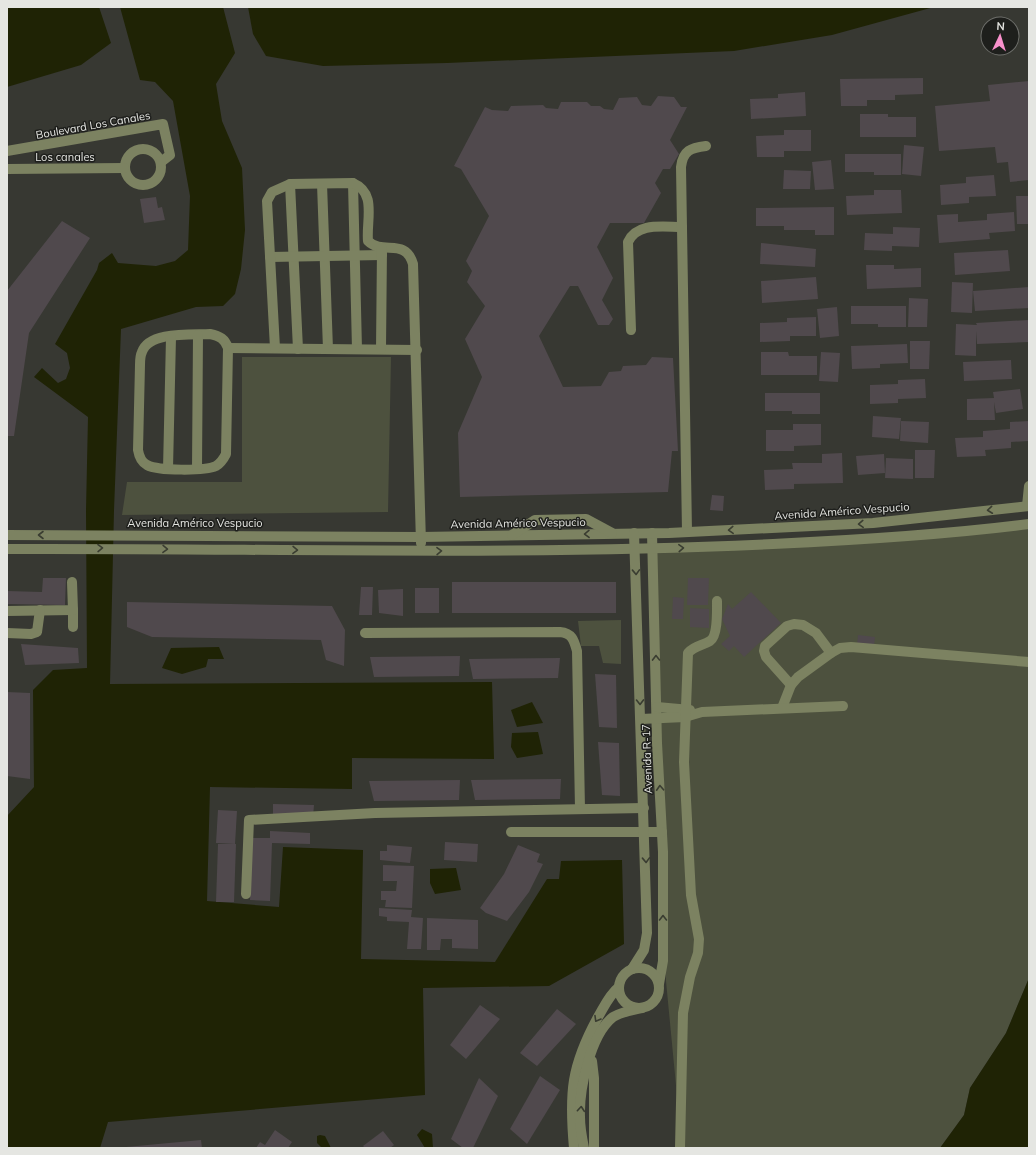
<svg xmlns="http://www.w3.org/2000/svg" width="1036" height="1155" viewBox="0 0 1036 1155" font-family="Mulish,sans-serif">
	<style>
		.green { fill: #4d513e }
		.water { fill: #1f2305 }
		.building { fill: #50494d }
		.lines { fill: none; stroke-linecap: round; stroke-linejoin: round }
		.minor { stroke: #7c8261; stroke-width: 10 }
		.oneway { stroke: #3a3d31 }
		.labels { text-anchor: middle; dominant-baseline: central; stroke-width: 3; stroke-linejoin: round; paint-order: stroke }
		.street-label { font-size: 11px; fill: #e5e6e2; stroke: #1e1f1c }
	</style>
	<rect width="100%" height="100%" fill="#373832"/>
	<!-- green -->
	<g class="green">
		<polygon points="242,357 391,357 388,512 122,515 127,482 242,482"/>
		<polygon points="1029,524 1029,978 1006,1033 970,1088 964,1115 940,1148 682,1148 666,981 653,549"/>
		<polygon points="621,620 621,664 603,663 599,646 581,646 578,621"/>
	</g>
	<!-- water -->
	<g class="water">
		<polygon points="7,7 99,7 111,43 81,65 7,87"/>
		<polygon points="120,7 223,7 235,53 216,84 222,121 242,168 245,230 241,269 235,294 223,306 196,307 121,329 114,510 110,684 492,682 494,759 352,758 352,789 210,787 207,901 279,907 283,847 363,850 361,959 495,962 547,879 559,879 561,861 622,860 624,944 549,986 423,988 425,1095 108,1122 100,1148 7,1148 7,816 34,787 33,690 53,670 87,668 86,510 88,417 34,377 42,368 58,383 66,379 70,368 67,353 55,344 97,270 99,263 112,253 118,263 156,266 175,261 188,250 190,196 173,101 155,82 140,80"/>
		<polygon points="248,7 934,7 832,35 734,51 447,63 323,66 266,56 253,34"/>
		<polygon points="219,647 224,659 208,659 206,667 182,674 162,668 171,648"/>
		<polygon points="532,702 543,723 517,727 511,710"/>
		<polygon points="538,732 543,754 517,758 511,747 512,733"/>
		<polygon points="456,868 461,890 435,894 430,883 430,869"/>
		<polygon points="1029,978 1029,1148 940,1148 964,1115 970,1088 1006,1033"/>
		<polygon points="422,1129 432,1134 433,1148 425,1148 417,1135"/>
		<polygon points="320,1135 325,1136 331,1148 322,1148 317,1143 317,1136"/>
	</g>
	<!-- building -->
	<g class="building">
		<polygon points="923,78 923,94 895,95 895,100 867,100 867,106 841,106 840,79"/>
		<polygon points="1029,81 1029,180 1010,182 1008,162 997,163 995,147 939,151 935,106 990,101 988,85"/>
		<polygon points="805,92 806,116 751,119 750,99 778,98 778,94"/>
		<polygon points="658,96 674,97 681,107 687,107 670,140 679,154 670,169 663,169 655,183 661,193 644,223 610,223 597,247 613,278 602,300 613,319 609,325 598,325 578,286 570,286 539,336 563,387 601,386 609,372 621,371 623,366 646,365 652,357 673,358 678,451 672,451 668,492 460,497 458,433 482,377 465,339 485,306 467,282 472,271 466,261 489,216 461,169 454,166 485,107 492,110 508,111 511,106 543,105 546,108 558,109 561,102 587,102 591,106 600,106 604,109 613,110 619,98 637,97 642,105 651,106"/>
		<polygon points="860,114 888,114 888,117 916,117 916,137 860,137"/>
		<polygon points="784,130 811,130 811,151 784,151 784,157 757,157 756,136 784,135"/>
		<polygon points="904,145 924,147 921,176 902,174"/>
		<polygon points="845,154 901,154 901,175 874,175 874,172 845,172"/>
		<polygon points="831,160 834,189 815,190 812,162"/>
		<polygon points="784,170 811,171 810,189 783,189"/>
		<polygon points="994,175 996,196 969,197 969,203 941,205 940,185 966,183 966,177"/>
		<polygon points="874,190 901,190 902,213 847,215 846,196 874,195"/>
		<polygon points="1016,196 1029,196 1029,224 1017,224"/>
		<polygon points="156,197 158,208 162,207 165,220 144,223 140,199"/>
		<polygon points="834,207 834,235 815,235 815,230 784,230 784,226 756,226 756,208"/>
		<polygon points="1014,212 1015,231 989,233 990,239 939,243 937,215 958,214 958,222 987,220 987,214"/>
		<polygon points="62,221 90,238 29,333 14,436 7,436 7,291"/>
		<polygon points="893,227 920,228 919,247 892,246 892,240 892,251 864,250 865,233 893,234"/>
		<polygon points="761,243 816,249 815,267 760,264"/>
		<polygon points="1008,250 1010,271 955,275 954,253"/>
		<polygon points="866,265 894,265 894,269 921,268 921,287 867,289"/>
		<polygon points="816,277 818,299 762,303 761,281"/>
		<polygon points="952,282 973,283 972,313 951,312"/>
		<polygon points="1029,287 1029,308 975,311 973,291"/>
		<polygon points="909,298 928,299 927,327 908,327"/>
		<polygon points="851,306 906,306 906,327 878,327 878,324 851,324"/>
		<polygon points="837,307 839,336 820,338 817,309"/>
		<polygon points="816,317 816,336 790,336 790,341 760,342 760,323 787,322 787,318"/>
		<polygon points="1029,320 1029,342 977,344 976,331 976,356 955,355 956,324 977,325 976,323"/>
		<polygon points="910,341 930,341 929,369 910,369"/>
		<polygon points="907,344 908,363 880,364 880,368 852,369 851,346"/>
		<polygon points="761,352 788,352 789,356 817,356 817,375 761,375"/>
		<polygon points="821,352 840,353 838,382 819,381"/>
		<polygon points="1011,360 1012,379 964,381 963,362"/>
		<polygon points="925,379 926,398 898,399 898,403 870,404 870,385 898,384 898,380"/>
		<polygon points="1020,389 1023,409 996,413 994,402 995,420 967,420 967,399 994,398 993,392"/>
		<polygon points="765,393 820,393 820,414 792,414 792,411 765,411"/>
		<polygon points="873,416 901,418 899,439 872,437"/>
		<polygon points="901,421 929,422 928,443 900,441"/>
		<polygon points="1029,421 1029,441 1011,442 1011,448 985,450 986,456 957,457 955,438 983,437 983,431 1010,429 1010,422"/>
		<polygon points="793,424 821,424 821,445 794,446 794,451 766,451 766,430 793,430"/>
		<polygon points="915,450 935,450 934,478 915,478"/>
		<polygon points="842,453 843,483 794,484 794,489 765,490 764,470 793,469 792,463 822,463 822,454"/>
		<polygon points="884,454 885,473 858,475 856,456"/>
		<polygon points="886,458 913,459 913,479 885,478"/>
		<polygon points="712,495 724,496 723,511 710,510"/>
		<polygon points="43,578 66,578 65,605 7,604 7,591 42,592"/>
		<polygon points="688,578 709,578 708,605 687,605"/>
		<rect x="452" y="582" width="164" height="31"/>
		<polygon points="361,587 373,587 372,615 359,615"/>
		<rect x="415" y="588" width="24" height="25"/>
		<polygon points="403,589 403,616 379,613 378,590"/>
		<polygon points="751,592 781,623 744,657 734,646 729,651 721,644 730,636 722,619 728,604 732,609"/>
		<polygon points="673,597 684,598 683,619 672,619"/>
		<polygon points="127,602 332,606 345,630 344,666 326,660 321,640 152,637 127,627"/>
		<polygon points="690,608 709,609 709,628 690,627"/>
		<polygon points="858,635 875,637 874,646 857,645"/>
		<polygon points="21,644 78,648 79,663 25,665"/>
		<polygon points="460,656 459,676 374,677 370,657"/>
		<polygon points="560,658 558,678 473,679 469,659"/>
		<polygon points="595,674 616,675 617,728 599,727"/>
		<polygon points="7,692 30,693 30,779 7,776"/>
		<polygon points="598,742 619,743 620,796 602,795"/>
		<polygon points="561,779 560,799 475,800 471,780"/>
		<polygon points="460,780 459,800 374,801 369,781"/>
		<polygon points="273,804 314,805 313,817 273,815"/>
		<polygon points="218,810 237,811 235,844 216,843"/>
		<polygon points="270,831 310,833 310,844 272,843 270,901 250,900 252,838 270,838"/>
		<polygon points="445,842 478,844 477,862 444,860"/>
		<polygon points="218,844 236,844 234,902 216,902"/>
		<polygon points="387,845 412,847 410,863 380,860 380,851 387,851"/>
		<polygon points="518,845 540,854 537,862 543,864 529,892 507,921 486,913 480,908 504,874"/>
		<polygon points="383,865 414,866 412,908 385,907 386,900 381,900 381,891 396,891 397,881 383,881"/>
		<polygon points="379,908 412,910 411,917 423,918 421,949 407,949 409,922 387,921 387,917 379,916"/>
		<polygon points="427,918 478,920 478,949 452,948 452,939 441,939 440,950 427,950"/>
		<polygon points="480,1005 500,1019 466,1059 450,1045"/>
		<polygon points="557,1009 576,1024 537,1066 520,1053"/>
		<polygon points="540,1076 560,1090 527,1144 510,1129"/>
		<polygon points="479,1078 498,1096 473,1148 463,1148 451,1139"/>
		<polygon points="275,1130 292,1142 288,1148 256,1148 260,1142 265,1145"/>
		<polygon points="383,1131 394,1145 390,1148 365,1148 363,1146"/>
		<polygon points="201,1140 202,1148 126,1148 126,1147"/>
	</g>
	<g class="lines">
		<!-- minor -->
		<g class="minor">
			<circle cx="143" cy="167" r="18"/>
			<polyline points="7,151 163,124 170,155 161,162"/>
			<polyline points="7,169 124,168"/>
			<polyline points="353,183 357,349"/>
			<polyline points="290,184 298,349"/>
			<polyline points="322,184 328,349"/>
			<polyline points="270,257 382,255"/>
			<path d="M631,330L628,242C637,222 663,227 682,227"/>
			<path d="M210,334C220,336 225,339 228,348L226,454C223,460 221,463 216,466C205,471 158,471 147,465C141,462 139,456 138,450L140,365C140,361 140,356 142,352C149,331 192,335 210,334Z"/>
			<polyline points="228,348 417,350"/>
			<path d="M275,348L267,201L272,192L290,184L353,183C377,193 366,220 368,241C383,256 405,237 413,264L421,543"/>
			<polyline points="381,349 382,248"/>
			<polyline points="197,468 198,335"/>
			<polyline points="168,469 171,337"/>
			<polyline points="1027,506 1029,486"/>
			<path d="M687,532L681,167C683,150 691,148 706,146"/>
			<polyline points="652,533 657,743 663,852 663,961 659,984"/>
			<polyline points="7,535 421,537 669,533 873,523 1029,506"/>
			<polyline points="512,535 535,520 586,519 612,533"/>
			<path d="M7,549C262,548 518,556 773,544C858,540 944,535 1029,524"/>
			<polyline points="73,610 73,627"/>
			<polyline points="7,611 73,610 72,582"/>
			<polyline points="7,633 31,634 37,632 40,610"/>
			<path d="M365,633L560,632C572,633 574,640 577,651L580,809"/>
			<polyline points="791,685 766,657 764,651 765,646 787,626 794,624 803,625 816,633 831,653"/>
			<polyline points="657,707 690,710"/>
			<polyline points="782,708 791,685 798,677 831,653 840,648 851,647 1029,662"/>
			<polyline points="641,719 685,717 702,712 843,706"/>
			<polyline points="511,832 662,832"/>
			<polyline points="246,894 249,820 375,813 644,808"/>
			<circle cx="639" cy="988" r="20"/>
			<polyline points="632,969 644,950 647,933 634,533"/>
			<polyline points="592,1061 594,1078 594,1148"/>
			<path d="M574,1148C569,1093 571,1066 598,1017C604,1007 609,995 619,987"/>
			<path d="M584,1148C582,1138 580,1128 580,1117C579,1090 590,1035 613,1017C621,1012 633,1010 642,1008"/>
			<path d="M680,1148L683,1013L690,977L698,953L699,939L691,895L684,762L688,653C695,645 702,646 710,641C718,636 717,610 717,601"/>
		</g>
	</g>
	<!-- one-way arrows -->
	<defs><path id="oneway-chevron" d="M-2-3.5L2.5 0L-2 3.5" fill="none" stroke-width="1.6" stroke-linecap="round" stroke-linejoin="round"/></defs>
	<g class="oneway">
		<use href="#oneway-chevron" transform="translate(990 510) rotate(174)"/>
		<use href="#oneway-chevron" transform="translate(861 524) rotate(177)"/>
		<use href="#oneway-chevron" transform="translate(731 530) rotate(177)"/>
		<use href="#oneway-chevron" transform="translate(587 534) rotate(179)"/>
		<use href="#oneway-chevron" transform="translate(41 535) rotate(180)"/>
		<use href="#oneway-chevron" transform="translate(100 548) rotate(-1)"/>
		<use href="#oneway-chevron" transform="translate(681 548) rotate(-3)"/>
		<use href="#oneway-chevron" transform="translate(165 549) rotate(1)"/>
		<use href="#oneway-chevron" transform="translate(295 550) rotate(1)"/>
		<use href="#oneway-chevron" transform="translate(439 551) rotate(-1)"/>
		<use href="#oneway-chevron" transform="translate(636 572) rotate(88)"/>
		<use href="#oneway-chevron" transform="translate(656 658) rotate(-91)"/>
		<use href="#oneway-chevron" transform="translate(640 702) rotate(89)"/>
		<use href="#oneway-chevron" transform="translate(660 788) rotate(-93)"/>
		<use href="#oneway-chevron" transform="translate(646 860) rotate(88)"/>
		<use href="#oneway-chevron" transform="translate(663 918) rotate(-90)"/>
		<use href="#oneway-chevron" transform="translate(597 1019) rotate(120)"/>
		<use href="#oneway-chevron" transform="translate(581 1109) rotate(-85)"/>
	</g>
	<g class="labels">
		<!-- street labels -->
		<g class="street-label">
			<text transform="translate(93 125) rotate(-10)">Boulevard Los Canales</text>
			<text x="65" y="157">Los canales</text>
			<text transform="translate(842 511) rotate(-4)">Avenida Américo Vespucio</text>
			<text x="195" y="523">Avenida Américo Vespucio</text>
			<text transform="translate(518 523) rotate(-1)">Avenida Américo Vespucio</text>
			<text transform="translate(647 759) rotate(-92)">Avenida R-17</text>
		</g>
	</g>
	<!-- border -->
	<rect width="1036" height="1155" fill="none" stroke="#e5e6e2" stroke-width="16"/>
	<!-- north arrow -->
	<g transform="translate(1000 36) rotate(4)"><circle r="19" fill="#1e1f1c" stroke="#6e6f6b"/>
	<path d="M0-3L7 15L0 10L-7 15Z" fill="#f890cb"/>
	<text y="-6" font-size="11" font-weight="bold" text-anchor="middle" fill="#e5e6e2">N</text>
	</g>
</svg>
